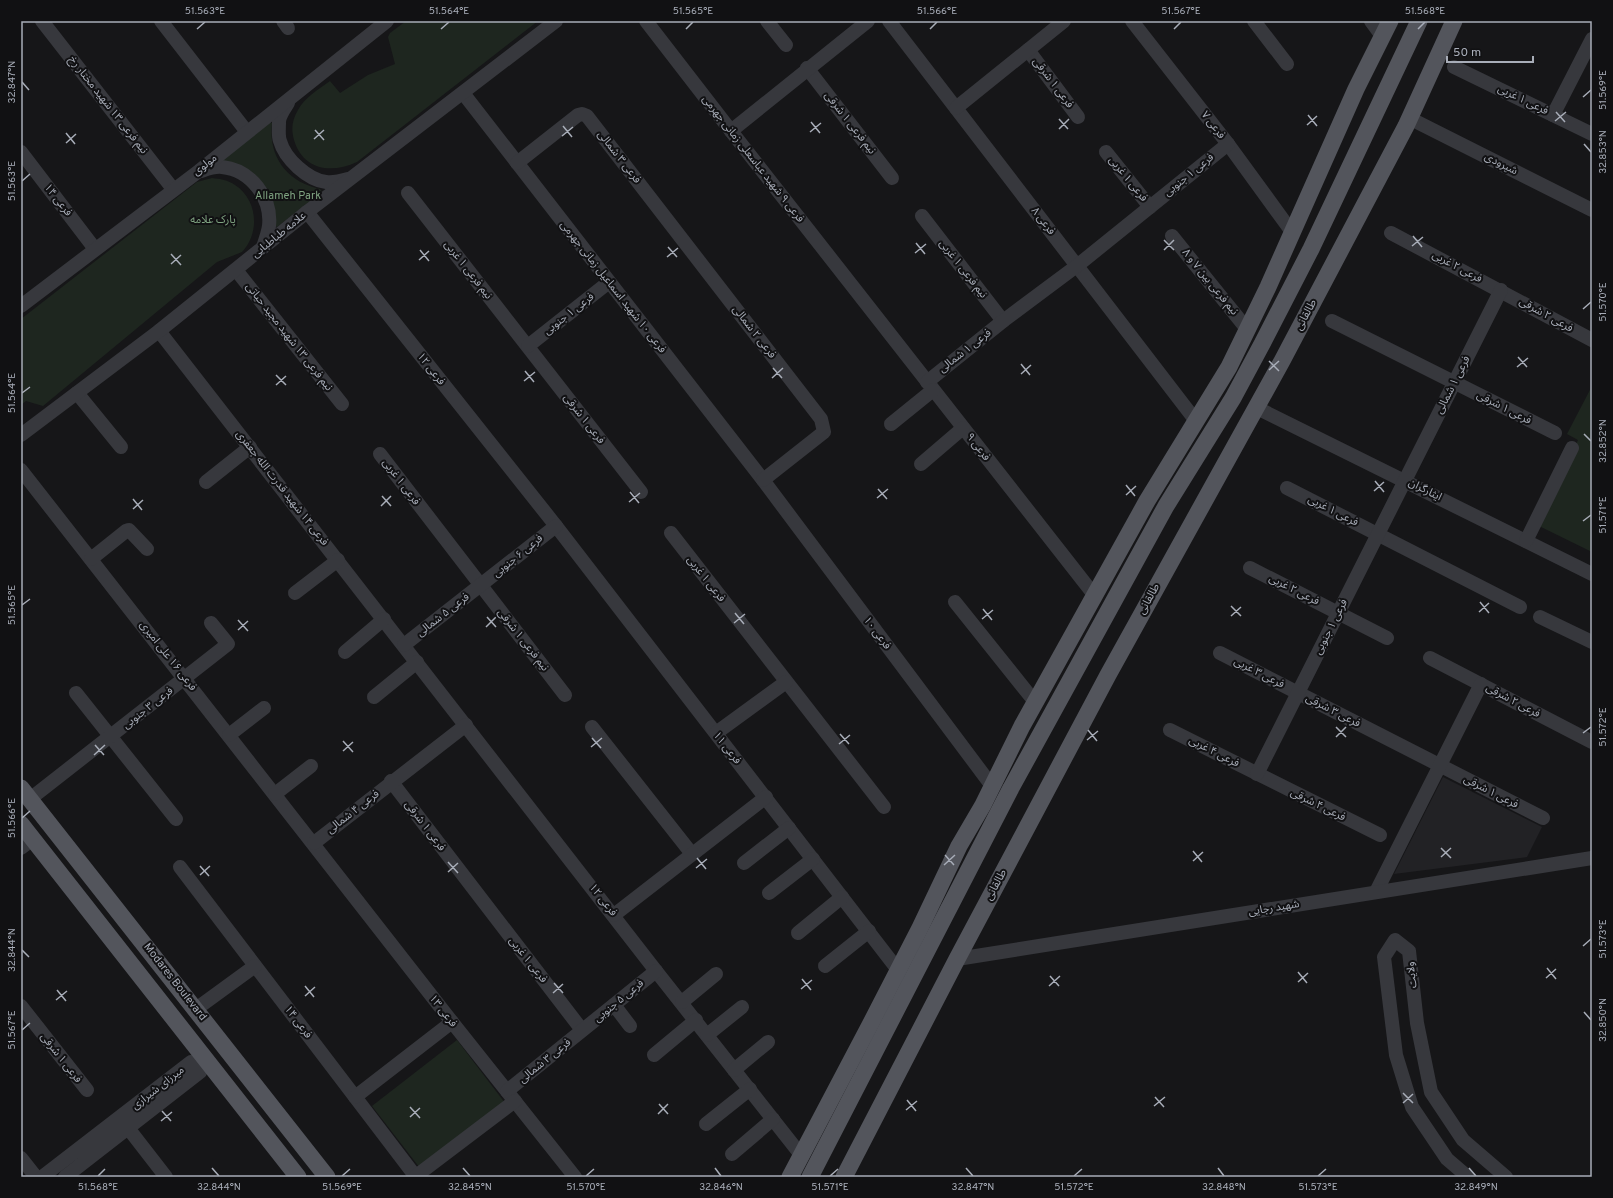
<svg xmlns="http://www.w3.org/2000/svg" width="1613" height="1198" viewBox="0 0 1613 1198" font-family="Overpass,'Noto Sans Arabic',sans-serif">
	<style>
		.built { fill: #222225 }
		.green { fill: #1e261f }
		.lines { fill: none; stroke-linecap: round; stroke-linejoin: round }
		.minor { stroke: #37383d; stroke-width: 14 }
		.major { stroke: #53555c; stroke-width: 17 }
		.ticks { fill: none; stroke: #a8adb8; stroke-width: 1.5 }
		.labels { text-anchor: middle; dominant-baseline: central; stroke-width: 4; stroke-linejoin: round; paint-order: stroke }
		.street-label { font-size: 11px; fill: #a8adb8; stroke: #111113 }
		.park-label { font-size: 11px; fill: #7fa381; stroke: #111113 }
		.neatline { fill: none; stroke: #a8adb8; stroke-width: 1.5 }
		.ticks-label { font-size: 10px; text-anchor: middle; fill: #a8adb8 }
	</style>
	<rect width="100%" height="100%" fill="#161618"/>
	<!-- built -->
	<polygon class="built" points="1443,777 1542,827 1527,857 1394,874"/>
	<!-- green -->
	<g class="green">
		<path d="M406,21H538L357,162C331,174 303,170 294,140C291,129 292,120 298,110C304,98 319,89 330,81L340,93L368,75L395,64L388,37L390,33Z"/>
		<path d="M269,122L272,123C268,157 287,182 320,189L322,192L277,227L275,226L274,214L223,161L222,158Z"/>
		<path d="M212,178C220,179 228,180 235,185C258,200 260,233 242,252L217,262L43,406L26,401L21,405V319L197,182Z"/>
		<polygon points="1592,386 1592,552 1539,526 1578,440 1567,434"/>
		<polygon points="457,1040 508,1107 423,1172 372,1106"/>
	</g>
	<g class="lines">
		<!-- minor -->
		<g class="minor">
			<polyline points="42,21 173,189"/>
			<polyline points="161,21 247,132"/>
			<polyline points="283,21 288,28"/>
			<polyline points="646,21 731,131 1095,596"/>
			<polyline points="767,21 786,45"/>
			<polyline points="889,21 1196,421"/>
			<polyline points="1132,21 1228,144 1292,232"/>
			<polyline points="1254,21 1287,64"/>
			<polyline points="1371,21 1382,36"/>
			<polyline points="1028,50 1078,117"/>
			<polyline points="1454,67 1592,134"/>
			<polyline points="807,68 892,178"/>
			<polyline points="463,93 763,480 992,786"/>
			<path d="M288,103C285,108 279,116 279,122C279,128 278,136 280,141C285,159 308,180 326,182C333,183 341,181 348,179"/>
			<polyline points="956,108 1064,21"/>
			<polyline points="1553,115 1592,39"/>
			<polyline points="1409,118 1592,210"/>
			<polyline points="731,131 868,21"/>
			<polyline points="21,152 95,249"/>
			<polyline points="1106,152 1150,207"/>
			<polyline points="517,163 578,115 582,114 587,116 821,419 824,432 763,480"/>
			<path d="M201,171C207,169 215,166 222,167C251,170 272,198 269,226C268,233 265,241 263,247"/>
			<polyline points="408,193 641,492"/>
			<polyline points="307,212 556,526 898,970"/>
			<polyline points="922,216 1003,321"/>
			<polyline points="1391,233 1592,340"/>
			<polyline points="1172,236 1247,329"/>
			<polyline points="236,270 342,404"/>
			<polyline points="21,306 199,171 387,21"/>
			<polyline points="1332,321 1555,433"/>
			<polyline points="159,331 656,971 801,1155"/>
			<polyline points="528,346 609,282"/>
			<polyline points="927,382 1003,321 1078,265 1228,144"/>
			<polyline points="77,393 121,447"/>
			<polyline points="1257,408 1592,574"/>
			<polyline points="891,424 933,390"/>
			<polyline points="21,435 159,331 307,212 556,21"/>
			<polyline points="380,454 565,695"/>
			<polyline points="921,464 963,428"/>
			<polyline points="21,470 452,1022 575,1177"/>
			<polyline points="206,482 250,447"/>
			<polyline points="1287,488 1520,607"/>
			<polyline points="671,533 884,807"/>
			<polyline points="1526,541 1572,448"/>
			<polyline points="91,559 126,531 129,530 147,549"/>
			<polyline points="1250,568 1387,638"/>
			<polyline points="295,593 338,560"/>
			<polyline points="955,602 1035,702"/>
			<polyline points="1540,617 1592,642"/>
			<polyline points="404,645 556,526"/>
			<polyline points="345,652 384,619"/>
			<polyline points="1220,653 1543,818"/>
			<polyline points="1430,658 1592,742"/>
			<polyline points="76,693 176,819"/>
			<polyline points="374,697 417,662"/>
			<polyline points="592,727 692,854"/>
			<polyline points="1170,730 1380,835"/>
			<polyline points="716,733 786,682"/>
			<polyline points="229,735 264,708"/>
			<polyline points="1257,774 1501,290"/>
			<polyline points="391,781 582,1030"/>
			<polyline points="275,794 311,766"/>
			<polyline points="30,799 228,644 211,623"/>
			<polyline points="314,843 466,725"/>
			<polyline points="21,848 33,839"/>
			<polyline points="744,863 789,828"/>
			<polyline points="180,867 416,1177"/>
			<polyline points="1376,892 1481,684"/>
			<polyline points="769,893 813,859"/>
			<polyline points="614,915 766,797"/>
			<polyline points="798,933 842,897"/>
			<polyline points="957,959 1592,858"/>
			<polyline points="825,966 869,931"/>
			<polyline points="682,1002 716,974"/>
			<polyline points="614,1005 630,1026"/>
			<polyline points="21,1006 87,1090"/>
			<polyline points="196,1009 255,966"/>
			<polyline points="707,1035 742,1007"/>
			<polyline points="654,1055 696,1020"/>
			<polyline points="734,1070 768,1042"/>
			<polyline points="507,1091 656,971"/>
			<polyline points="355,1097 452,1022"/>
			<polyline points="706,1124 750,1089"/>
			<polyline points="128,1128 166,1177"/>
			<polyline points="732,1154 773,1119"/>
			<polyline points="21,1158 36,1177"/>
			<polyline points="416,1176 515,1101"/>
			<polyline points="42,1177 191,1062 206,1060 200,1072 65,1177"/>
			<polyline points="1468,1177 1447,1159 1412,1107 1396,1055 1384,957 1395,940 1409,951 1417,1023 1431,1092 1463,1140 1506,1177"/>
		</g>
		<!-- major -->
		<g class="major">
			<polyline points="21,788 327,1177"/>
			<polyline points="21,824 298,1177"/>
			<polyline points="790,1177 870,1025 920,928 959,846 983,805 1022,726 1147,501 1229,367 1268,287 1356,89 1390,21"/>
			<polyline points="810,1177 1011,788 1166,506 1233,398 1262,344 1311,249 1419,21"/>
			<polyline points="844,1177 957,959 1108,675 1282,361 1406,126 1454,21"/>
		</g>
	</g>
	<!-- ticks -->
	<path class="ticks" d="M197,29L205,22M441,29L449,22M686,29L693,22M930,29L937,22M1174,29L1181,22M1418,29L1425,22M22,82L29,90M1583,97L1591,90M1556,112L1565,122M1308,115L1317,126M1059,119L1068,129M1555,121L1566,112M811,122L820,133M1307,125L1317,116M563,126L572,137M1059,129L1069,119M315,130L324,140M810,132L821,123M66,133L75,144M562,136L573,127M314,139L324,130M66,143L76,134M1584,144L1591,152M22,181L30,174M1413,236L1422,247M1164,240L1174,250M916,243L925,254M1412,246L1423,237M668,247L677,257M420,250L429,261M1164,250L1174,240M915,253L926,244M171,254L181,265M667,257L678,248M419,260L429,251M171,264L181,255M1583,309L1591,302M1518,357L1527,367M1269,361L1279,371M1021,364L1030,375M1517,367L1528,358M773,368L782,378M1269,370L1279,361M525,371L534,382M1021,374L1031,365M276,375L286,385M772,378L783,368M524,381L535,372M276,385L286,376M22,393L30,387M1584,434L1591,441M1375,481L1384,492M1126,485L1135,496M878,489L887,499M1374,491L1384,482M630,492L639,503M1126,495L1136,486M382,496L391,506M877,498L888,489M133,499L142,510M629,502L640,493M381,506L391,496M133,509L143,500M1583,521L1591,515M1480,602L1489,613M22,605L30,599M1231,606L1241,616M983,609L992,620M1479,612L1489,603M735,613L744,624M1231,616L1241,607M487,617L496,627M982,619L993,610M238,620L248,631M734,623L745,614M486,627L496,617M238,630L248,621M1336,727L1346,737M1088,730L1097,741M1583,733L1591,727M840,734L849,744M1336,737L1346,727M592,738L601,748M1087,740L1098,731M343,741L353,752M839,744L850,735M95,745L104,755M591,747L602,738M343,751L353,742M94,755L105,745M22,818L30,811M1441,848L1451,858M1193,851L1202,862M945,855L954,865M1441,857L1451,848M697,858L706,869M1193,861L1203,852M448,862L458,873M944,865L955,855M200,866L209,876M696,868L707,859M448,872L458,863M200,875L210,866M1583,946L1591,939M22,950L29,957M1547,968L1556,979M1298,972L1307,983M1050,976L1059,986M1546,978L1556,969M802,979L811,990M1298,982L1308,973M554,983L563,993M305,986L314,997M1049,986L1060,976M801,989L812,980M57,990L66,1001M553,993L563,984M305,996L315,987M56,1000L67,991M1584,1012L1591,1020M22,1030L30,1023M1403,1093L1413,1103M1155,1097L1164,1107M907,1100L916,1111M1403,1103L1413,1094M659,1104L668,1114M1154,1106L1165,1097M410,1107L420,1118M906,1110L917,1101M162,1111L171,1121M658,1114L668,1104M410,1117L420,1108M161,1121L172,1112M212,1168L219,1176M463,1168L470,1176M715,1168L721,1176M966,1168L973,1176M1218,1168L1224,1176M1469,1168L1476,1176M98,1176L105,1169M342,1176L350,1169M586,1176L594,1169M830,1176L838,1169M1074,1176L1082,1169M1318,1176L1326,1169"/>
	<g class="labels">
		<!-- street labels -->
		<g class="street-label">
			<text transform="translate(1053 83) rotate(53)">فرعی ۱ شرقی</text>
			<text transform="translate(1523 100) rotate(26)">فرعی ۱ غربی</text>
			<text transform="translate(108 105) rotate(52)">نیم فرعی ۱۳ شهید مختار رخ</text>
			<text transform="translate(850 123) rotate(52)">نیم فرعی ۱ شرقی</text>
			<text transform="translate(1213 125) rotate(52)">فرعی ۷</text>
			<text transform="translate(619 157) rotate(52)">فرعی ۳ شمالی</text>
			<text transform="translate(753 159) rotate(52)">فرعی ۹ شهید عباسعلی زمانی جهرمی</text>
			<text transform="translate(1501 164) rotate(27)">شیرودی</text>
			<text transform="translate(205 165) rotate(-38)">مولوی</text>
			<text transform="translate(1189 175) rotate(-39)">فرعی ۱ جنوبی</text>
			<text transform="translate(1128 179) rotate(51)">فرعی ۱ غربی</text>
			<text transform="translate(58 200) rotate(52)">فرعی ۱۴</text>
			<text transform="translate(1043 221) rotate(52)">فرعی ۸</text>
			<text transform="translate(279 235) rotate(-39)">علامه طباطبایی</text>
			<text transform="translate(1457 267) rotate(28)">فرعی ۲ غربی</text>
			<text transform="translate(963 269) rotate(52)">نیم فرعی ۱ غربی</text>
			<text transform="translate(468 270) rotate(52)">نیم فرعی ۱ غربی</text>
			<text transform="translate(1210 282) rotate(51)">نیم فرعی بین ۷ و ۸</text>
			<text transform="translate(613 287) rotate(52)">فرعی ۱۰ شهید اسماعیل زمانی جهرمی</text>
			<text transform="translate(569 314) rotate(-38)">فرعی ۱ جنوبی</text>
			<text transform="translate(1306 315) rotate(-62)">طالقانی</text>
			<text transform="translate(1546 315) rotate(29)">فرعی ۲ شرقی</text>
			<text transform="translate(754 332) rotate(52)">فرعی ۲ شمالی</text>
			<text transform="translate(289 337) rotate(52)">نیم فرعی ۱۳ شهید مجید حیاتی</text>
			<text transform="translate(965 351) rotate(-38)">فرعی ۱ شمالی</text>
			<text transform="translate(431 369) rotate(52)">فرعی ۱۲</text>
			<text transform="translate(1453 385) rotate(-63)">فرعی ۱ شمالی</text>
			<text transform="translate(1504 408) rotate(27)">فرعی ۱ شرقی</text>
			<text transform="translate(584 419) rotate(52)">فرعی ۱ شرقی</text>
			<text transform="translate(978 447) rotate(52)">فرعی ۹</text>
			<text transform="translate(401 482) rotate(53)">فرعی ۱ غربی</text>
			<text transform="translate(282 488) rotate(52)">فرعی ۱۴ شهید قدرت الله جعفری</text>
			<text transform="translate(1425 490) rotate(27)">ایثارگران</text>
			<text transform="translate(1333 511) rotate(27)">فرعی ۱ غربی</text>
			<text transform="translate(518 556) rotate(-39)">فرعی ۶ جنوبی</text>
			<text transform="translate(706 579) rotate(52)">فرعی ۱ غربی</text>
			<text transform="translate(1294 590) rotate(27)">فرعی ۲ غربی</text>
			<text transform="translate(1149 599) rotate(-61)">طالقانی</text>
			<text transform="translate(443 615) rotate(-38)">فرعی ۵ شمالی</text>
			<text transform="translate(1331 627) rotate(-63)">فرعی ۱ جنوبی</text>
			<text transform="translate(877 633) rotate(53)">فرعی ۱۰</text>
			<text transform="translate(523 640) rotate(52)">نیم فرعی ۱ شرقی</text>
			<text transform="translate(168 656) rotate(52)">فرعی ۱۶ علی امیری</text>
			<text transform="translate(1259 673) rotate(27)">فرعی ۳ غربی</text>
			<text transform="translate(1513 701) rotate(28)">فرعی ۲ شرقی</text>
			<text transform="translate(148 708) rotate(-38)">فرعی ۳ جنوبی</text>
			<text transform="translate(1333 711) rotate(27)">فرعی ۳ شرقی</text>
			<text transform="translate(727 748) rotate(52)">فرعی ۱۱</text>
			<text transform="translate(1214 752) rotate(27)">فرعی ۴ غربی</text>
			<text transform="translate(1491 792) rotate(27)">فرعی ۱ شرقی</text>
			<text transform="translate(1318 805) rotate(26)">فرعی ۴ شرقی</text>
			<text transform="translate(353 812) rotate(-38)">فرعی ۴ شمالی</text>
			<text transform="translate(425 826) rotate(53)">فرعی ۱ شرقی</text>
			<text transform="translate(996 885) rotate(-62)">طالقانی</text>
			<text transform="translate(603 900) rotate(52)">فرعی ۱۲</text>
			<text transform="translate(1274 908) rotate(-9)">شهید رجایی</text>
			<text transform="translate(528 960) rotate(52)">فرعی ۱ غربی</text>
			<text transform="translate(1412 975) rotate(-97)">ولایت</text>
			<text transform="translate(175 982) rotate(52)">Modares Boulevard</text>
			<text transform="translate(619 1001) rotate(-39)">فرعی ۵ جنوبی</text>
			<text transform="translate(443 1011) rotate(52)">فرعی ۱۳</text>
			<text transform="translate(298 1022) rotate(53)">فرعی ۱۴</text>
			<text transform="translate(61 1058) rotate(52)">فرعی ۱ شرقی</text>
			<text transform="translate(545 1061) rotate(-39)">فرعی ۳ شمالی</text>
			<text transform="translate(158 1088) rotate(-38)">میرزای شیرازی</text>
		</g>
		<!-- park labels -->
		<g class="park-label">
			<text x="288" y="196">Allameh Park</text>
			<text x="213" y="220">پارک علامه</text>
		</g>
	</g>
	<!-- border -->
	<rect width="1613" height="1198" fill="none" stroke="#111113" stroke-width="44"/>
	<!-- scale -->
	<path d="M1447 56v6h86v-6" fill="none" stroke="#a8adb8" stroke-width="2"/>
	<text x="1453" y="56" font-size="12" fill="#a8adb8" stroke="#111113" stroke-width="3" paint-order="stroke">50 m</text>
	<rect x="22" y="22" width="1569" height="1154" class="neatline"/>
	<g class="ticks-label">
		<text x="205" y="14">51.563°E</text>
		<text x="449" y="14">51.564°E</text>
		<text x="693" y="14">51.565°E</text>
		<text x="937" y="14">51.566°E</text>
		<text x="1181" y="14">51.567°E</text>
		<text x="1425" y="14">51.568°E</text>
		<text transform="translate(11 82) rotate(-90)" y="4">32.847°N</text>
		<text transform="translate(1602 90) rotate(-90)" y="4">51.569°E</text>
		<text transform="translate(1602 152) rotate(-90)" y="4">32.853°N</text>
		<text transform="translate(11 181) rotate(-90)" y="4">51.563°E</text>
		<text transform="translate(1602 302) rotate(-90)" y="4">51.570°E</text>
		<text transform="translate(11 393) rotate(-90)" y="4">51.564°E</text>
		<text transform="translate(1602 441) rotate(-90)" y="4">32.852°N</text>
		<text transform="translate(1602 515) rotate(-90)" y="4">51.571°E</text>
		<text transform="translate(11 605) rotate(-90)" y="4">51.565°E</text>
		<text transform="translate(1602 727) rotate(-90)" y="4">51.572°E</text>
		<text transform="translate(11 818) rotate(-90)" y="4">51.566°E</text>
		<text transform="translate(1602 939) rotate(-90)" y="4">51.573°E</text>
		<text transform="translate(11 950) rotate(-90)" y="4">32.844°N</text>
		<text transform="translate(1602 1020) rotate(-90)" y="4">32.850°N</text>
		<text transform="translate(11 1030) rotate(-90)" y="4">51.567°E</text>
		<text x="98" y="1190">51.568°E</text>
		<text x="219" y="1190">32.844°N</text>
		<text x="342" y="1190">51.569°E</text>
		<text x="470" y="1190">32.845°N</text>
		<text x="586" y="1190">51.570°E</text>
		<text x="721" y="1190">32.846°N</text>
		<text x="830" y="1190">51.571°E</text>
		<text x="973" y="1190">32.847°N</text>
		<text x="1074" y="1190">51.572°E</text>
		<text x="1224" y="1190">32.848°N</text>
		<text x="1318" y="1190">51.573°E</text>
		<text x="1476" y="1190">32.849°N</text>
	</g>
</svg>
